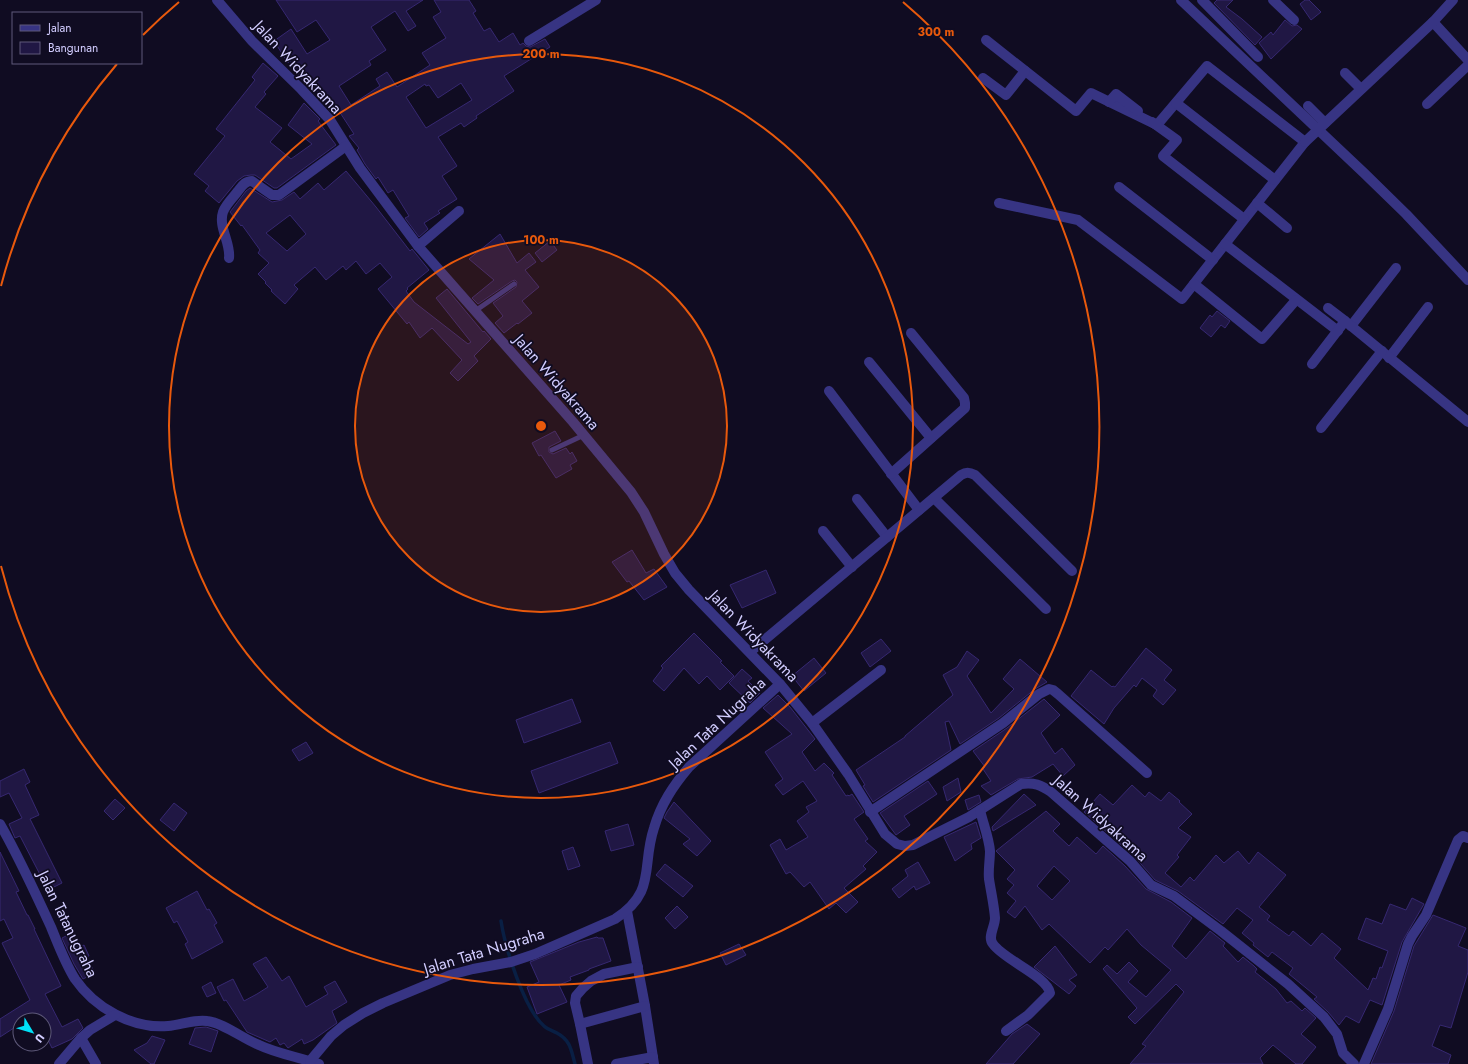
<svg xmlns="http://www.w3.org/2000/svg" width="1468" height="1064" viewBox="0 0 1468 1064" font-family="Jost,sans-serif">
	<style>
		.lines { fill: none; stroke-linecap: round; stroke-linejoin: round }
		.stream { stroke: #091f44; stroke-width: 3.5 }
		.building { fill: #201744; stroke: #362871; fill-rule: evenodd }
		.lane { stroke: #373483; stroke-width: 5 }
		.street { stroke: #373483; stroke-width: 10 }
		.ring { fill: none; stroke: #e8590c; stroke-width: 2 }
		.labels { text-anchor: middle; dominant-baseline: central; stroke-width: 3.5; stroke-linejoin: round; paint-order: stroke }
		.street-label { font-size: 16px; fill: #d2cdff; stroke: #100c22 }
		.centre { fill: #e8590c; stroke: #100c22; stroke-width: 2 }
		.ring-label { font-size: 12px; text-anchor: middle; font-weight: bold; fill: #e8590c; stroke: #100c22; stroke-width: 3.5; stroke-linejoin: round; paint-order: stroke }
	</style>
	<rect width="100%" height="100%" fill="#100c22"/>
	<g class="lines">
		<!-- stream -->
		<path class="stream" d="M501,921C505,947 524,1009 544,1026C547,1029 553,1031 557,1033C571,1041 571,1050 575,1064"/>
	</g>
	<!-- building -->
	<g class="building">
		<path d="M276,0H423L406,11L416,26L408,31L395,11L371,27L386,50L369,61L371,65L339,86L351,105L380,86L376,79L387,72L397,87L430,65L422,53L446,38L433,17L441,12L434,0H469L476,11L473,13L484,31L490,28L499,42L513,33L520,45L523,43L526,46L530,47L545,39L550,47L504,76L514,91L476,116L477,118L464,127L461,123L438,137L457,166L442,176L457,199L438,211L440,213L424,223L428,229L419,237L405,218L409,216L393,190L388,193L378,177L376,179L365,164L357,150L359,148L349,136L354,134L337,108L331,112L310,81L305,84L290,61L288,63L274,41L291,29L307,54L330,40L316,20L297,32ZM461,83L472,100L426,128L406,97L425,84L426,86L429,85L438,98Z"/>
		<polygon points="1217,0 1233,0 1226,7 1242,19 1262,37 1255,45 1214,3"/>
		<polygon points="1305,0 1309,0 1321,12 1311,20 1300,4"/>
		<polygon points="1285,20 1292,26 1297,25 1302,29 1271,59 1259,43 1271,32 1273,35"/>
		<polygon points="263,63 278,76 264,92 266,94 255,107 282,128 270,142 291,159 312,144 288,125 304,103 320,119 318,121 336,145 277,188 274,188 255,175 251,175 244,176 237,181 219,203 205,191 209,186 194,174 225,136 216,129 255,80 252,77"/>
		<path d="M346,171L376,207L410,251L412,249L429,270L407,288L408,289L406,291L414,302L468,344L471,342L436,298L447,289L483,332L484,331L491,339L474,356L478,361L458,381L450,373L462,360L432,328L420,338L409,322L407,324L378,289L392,277L380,263L366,274L356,261L346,270L343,266L326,280L315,267L294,285L298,289L285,304L271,291L272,290L265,283L266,282L258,274L269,263L258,253L260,250L242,225L241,226L230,212L246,191L250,188L272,202L282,200L294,192L300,199L318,183L324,190ZM290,215L306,234L287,251L266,233Z"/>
		<polygon points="500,234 517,263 529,253 536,262 525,270 539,287 522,301 532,313 518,324 517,323 504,333 495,323 503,316 493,303 516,287 517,282 515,280 512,281 478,304 472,298 494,280 469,259"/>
		<polygon points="550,241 557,250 542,262 535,253"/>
		<polygon points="1217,311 1230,321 1225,328 1221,325 1211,337 1200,328 1210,315 1212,317"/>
		<polygon points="555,431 561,441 549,447 549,452 553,454 566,448 570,454 572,452 577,461 570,465 572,469 556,478 541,455 539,456 532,443"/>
		<polygon points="632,550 646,573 654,569 667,587 644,600 629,581 627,582 612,562"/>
		<polygon points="766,570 776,593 742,608 730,585"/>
		<polygon points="694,633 722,661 720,662 734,676 720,690 707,676 699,684 684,668 664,691 653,681 663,668 661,666"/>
		<polygon points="881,639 891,651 870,667 861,653"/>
		<polygon points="1146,648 1172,670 1164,680 1176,690 1163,705 1153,696 1157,690 1142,678 1136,687 1134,685 1114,708 1104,724 1071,696 1091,670 1112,687 1113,686 1115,687"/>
		<polygon points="967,651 979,660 967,676 991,713 1014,689 1003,679 1020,659 1047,682 1035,689 999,718 960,744 949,721 945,722 951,750 873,802 863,786 865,785 856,770 905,737 905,736 953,695 943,675 957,667"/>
		<polygon points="814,658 826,673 804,691 792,676"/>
		<polygon points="742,669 752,678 748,681 760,693 750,703 729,683"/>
		<polygon points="778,695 790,707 815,739 802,752 815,771 824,763 834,773 832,775 846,796 848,795 849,796 852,794 864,812 854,819 868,839 865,841 877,852 863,866 866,869 844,888 858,902 846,913 836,903 829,909 810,882 804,887 790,872 786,874 770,845 780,839 786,850 808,837 797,821 809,812 806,807 817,801 803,781 783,795 775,785 783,779 765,752 792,734 763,708"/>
		<polygon points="572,699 581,722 524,743 516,720"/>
		<polygon points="1044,699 1060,715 1041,733 1055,754 1062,748 1075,765 1063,776 1053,764 1032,777 1018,779 991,795 981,786 991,781 983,769 985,767 973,751 1007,728"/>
		<polygon points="306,742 313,753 299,761 292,750"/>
		<polygon points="610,742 618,763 539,793 531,771"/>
		<polygon points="24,769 30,782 25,785 39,815 30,819 62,883 48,890 20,836 15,838 9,824 22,818 9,793 0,797 0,781"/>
		<polygon points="958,778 961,792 947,801 943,787"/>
		<polygon points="928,781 937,794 904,816 910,825 896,835 880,813"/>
		<polygon points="1132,785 1145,797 1149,792 1161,801 1169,792 1180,801 1179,802 1192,814 1178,828 1191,837 1177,855 1179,857 1165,873 1181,887 1190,877 1194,881 1216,855 1224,863 1238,851 1249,864 1258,852 1286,875 1259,907 1270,916 1267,920 1289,936 1293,931 1311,946 1322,933 1341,949 1334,958 1368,990 1373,978 1376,979 1380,967 1382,968 1388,951 1358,939 1366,918 1382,924 1390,904 1406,910 1412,898 1424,904 1402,942 1382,1005 1370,1000 1359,1023 1346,1016 1339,1025 1328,1012 1314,999 1317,997 1289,974 1293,968 1272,952 1268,957 1253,945 1254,943 1242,933 1253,920 1237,908 1223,924 1178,891 1155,880 1134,856 1084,812 1100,794 1113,805"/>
		<polygon points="1024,794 1036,805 993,831 992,827"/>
		<polygon points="979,795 981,802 968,810 965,800"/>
		<polygon points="115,799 125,808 113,820 104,811"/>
		<polygon points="674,802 711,841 697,856 683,844 690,839 664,818 667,812"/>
		<polygon points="174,803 187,813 174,831 160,820"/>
		<path d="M1046,811L1060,824L1053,831L1069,846L1077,837L1096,854L1103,846L1125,866L1146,889L1171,902L1192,918L1172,946L1186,959L1210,931L1225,943L1223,946L1238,962L1243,957L1254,966L1257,969L1255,972L1276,989L1287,1003L1291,1001L1302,1011L1305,1008L1316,1018L1301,1034L1316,1047L1302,1064H1296L1273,1045L1260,1058L1263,1064H1130L1146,1046L1142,1044L1184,992L1176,984L1135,1024L1128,1017L1137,1008L1103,969L1107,965L1117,974L1129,962L1138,971L1128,982L1146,997L1171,970L1141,945L1127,929L1108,950L1105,947L1090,963L1049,924L1042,930L1025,906L1015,918L1007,912L1016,901L1007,893L1014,885L1007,879L1015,870L996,851ZM1054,866L1070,881L1052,900L1037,886Z"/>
		<polygon points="976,822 981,838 971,844 972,849 955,861 944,837"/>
		<polygon points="628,824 634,845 611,851 605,831"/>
		<polygon points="573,847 580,866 568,870 562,851"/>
		<polygon points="0,852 19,891 16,892 27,915 28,915 35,929 34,929 61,986 45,994 62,1027 78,1019 83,1028 72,1039 52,1048 44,1032 44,1020 38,1020 35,1014 26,1020 20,1020 20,1024 0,1037 0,1019 30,1000 2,943 13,938 4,919 0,921"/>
		<polygon points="918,862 930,883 916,890 914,886 899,898 892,889 908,876 905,870"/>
		<polygon points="665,864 693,886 683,897 656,875"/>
		<polygon points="197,891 207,910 209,909 217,923 214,925 223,942 192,959 185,944 188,942 177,921 174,923 166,908"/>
		<polygon points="677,906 688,917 675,929 665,918"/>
		<polygon points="1433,915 1466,928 1458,946 1468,950 1468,972 1451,1028 1440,1025 1432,1046 1451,1055 1448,1064 1371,1064 1394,1011 1414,946"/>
		<polygon points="72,933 79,948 84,945 89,956 86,957 95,973 83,979 74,964 62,938"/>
		<polygon points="597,937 598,938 603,938 611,961 589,969 589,970 570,977 571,980 559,985 567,1002 537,1014 527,987 539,982 530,962 579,942"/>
		<polygon points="739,944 746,955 726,965 720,953"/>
		<polygon points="1055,946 1077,975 1069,980 1076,986 1069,994 1034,967"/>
		<polygon points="266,957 282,981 289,976 306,1007 328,994 324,987 335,981 347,1002 332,1011 337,1023 313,1040 304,1044 302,1039 288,1048 284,1043 280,1045 276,1038 270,1042 247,1032 226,1000 224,1001 217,987 233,979 244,1001 257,994 268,987 253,964"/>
		<polygon points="211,982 216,993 207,997 202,987"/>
		<polygon points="1027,1024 1040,1034 1013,1064 986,1064 1012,1034"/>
		<polygon points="206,1027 218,1031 211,1052 189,1044 195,1028"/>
		<polygon points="152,1036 165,1040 154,1064 151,1064 134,1050 147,1043"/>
	</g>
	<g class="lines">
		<!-- lane -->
		<g class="lane">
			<polyline points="475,311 514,284"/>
			<polyline points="552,450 584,435"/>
		</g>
		<!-- street -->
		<g class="street">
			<path d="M217,0L252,41L301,89L330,120L360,168L418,246L573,422L631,492L644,512L664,554L675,573L689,590L780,684L812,723L848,774L885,834L897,844L905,846L913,845L969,817L1021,784C1034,782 1041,785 1051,792L1130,861L1151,885L1174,896L1221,931L1288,984L1324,1017L1337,1034L1343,1053L1354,1064"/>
			<polyline points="1181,0 1364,173 1406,214 1468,280"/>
			<polyline points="1202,0 1258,57"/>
			<polyline points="1273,0 1294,20"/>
			<polyline points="1433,22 1468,60"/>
			<polyline points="986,40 1076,111 1091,93 1157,125 1207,66 1305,142 1182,299 1078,220 999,203"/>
			<polyline points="529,41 596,0"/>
			<polyline points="1345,73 1361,89"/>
			<polyline points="983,78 1006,95 1025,71"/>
			<polyline points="1109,102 1116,94 1138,111"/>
			<polyline points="1176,103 1275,180"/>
			<polyline points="1427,104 1468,65"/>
			<polyline points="1308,106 1325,123"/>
			<polyline points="1152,122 1177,140 1163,156 1244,219"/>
			<polyline points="1305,142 1433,22 1453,0"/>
			<polyline points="1119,187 1213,260"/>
			<polyline points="1257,203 1287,228"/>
			<polyline points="1225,244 1338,331"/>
			<polyline points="418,246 459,211"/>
			<path d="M229,258C231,243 218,227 223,212C226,204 233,198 238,191C242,186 245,181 252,181L272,195H279L346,146"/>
			<polyline points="1194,284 1262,339 1296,300"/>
			<polyline points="1328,308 1345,321"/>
			<polyline points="1351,326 1396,268"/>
			<polyline points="1389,358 1428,307"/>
			<polyline points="869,362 931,438"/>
			<polyline points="1312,364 1345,321 1468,422"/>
			<polyline points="829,391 919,510"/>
			<polyline points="1321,428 1382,351"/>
			<polyline points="891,474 965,408 965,403 964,398 911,333"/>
			<polyline points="934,498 1046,609"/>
			<polyline points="857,499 887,537"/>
			<polyline points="823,531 852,567"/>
			<path d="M750,652L961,475C966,472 969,472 975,475L1072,571"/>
			<polyline points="812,723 881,670"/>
			<path d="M980,810C983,823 989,838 990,851C990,860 988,870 989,879C991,892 994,905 995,918C995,927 987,937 993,944C1004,960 1047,976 1050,993L1028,1015L1006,1031"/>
			<polyline points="870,812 1003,723 1039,694 1049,689 1053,690 1058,694 1147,773"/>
			<path d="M0,824C19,857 35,892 51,927C58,944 65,963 75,979C95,1008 132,1029 168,1026C181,1025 194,1019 207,1021C224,1023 243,1039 259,1045C278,1054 299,1057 319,1064"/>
			<polyline points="627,911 645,1006 654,1064"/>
			<polyline points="580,1024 645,1006"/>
			<polyline points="81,1038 96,1064"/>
			<path d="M310,1061L331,1036L344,1025L363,1013L383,1003L450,975L473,969L511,962L535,954L615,919C657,892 641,867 654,828C661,804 673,786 689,767L780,684"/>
			<polyline points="59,1064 81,1038 90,1030 115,1015"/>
			<polyline points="588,1064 580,1024 575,1003 576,996 583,988 591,981 604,974 638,967"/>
			<polyline points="616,1064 653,1057"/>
			<polyline points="1364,1064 1388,1009 1408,944 1412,936 1426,915 1458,840 1463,836 1468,838"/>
		</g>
	</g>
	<!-- distance rings -->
	<circle cx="541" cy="426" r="186" fill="#e8590c" fill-opacity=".12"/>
	<g class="ring">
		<circle cx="541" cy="426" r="186"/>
		<circle cx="541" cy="426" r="372"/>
		<path d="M1 286A558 558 0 0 1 117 64M143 35A558 558 0 0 1 179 2M903 2A558 558 0 1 1 1 566"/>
	</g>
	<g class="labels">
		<!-- street labels -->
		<g class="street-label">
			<text transform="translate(298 67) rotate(47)">Jalan Widyakrama</text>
			<text transform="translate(557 382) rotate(49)">Jalan Widyakrama</text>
			<text transform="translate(754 636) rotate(46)">Jalan Widyakrama</text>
			<text transform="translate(717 723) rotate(-43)">Jalan Tata Nugraha</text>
			<text transform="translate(1101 818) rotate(42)">Jalan Widyakrama</text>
			<text transform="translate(68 924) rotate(64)">Jalan Tatanugraha</text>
			<text transform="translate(484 951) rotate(-17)">Jalan Tata Nugraha</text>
		</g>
	</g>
	<circle cx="541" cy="426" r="6" class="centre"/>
	<g class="ring-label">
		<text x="936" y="36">300 m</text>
		<text x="541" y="58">200 m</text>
		<text x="541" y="244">100 m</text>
	</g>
	<!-- legend -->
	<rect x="12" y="12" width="130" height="52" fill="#100c22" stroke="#5e597a"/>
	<rect x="20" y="25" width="20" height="6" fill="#373483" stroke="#5e597a"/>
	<text x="48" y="32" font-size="12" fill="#d2cdff">Jalan</text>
	<rect x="20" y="42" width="20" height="12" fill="#201744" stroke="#5e597a"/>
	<text x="48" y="52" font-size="12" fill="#d2cdff">Bangunan</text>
	<!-- north arrow -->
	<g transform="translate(32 1032) rotate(128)"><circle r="19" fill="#100c22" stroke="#5e597a"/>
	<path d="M0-3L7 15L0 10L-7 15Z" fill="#00e1f8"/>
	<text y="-6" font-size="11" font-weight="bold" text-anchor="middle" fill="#d2cdff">U</text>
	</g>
</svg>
